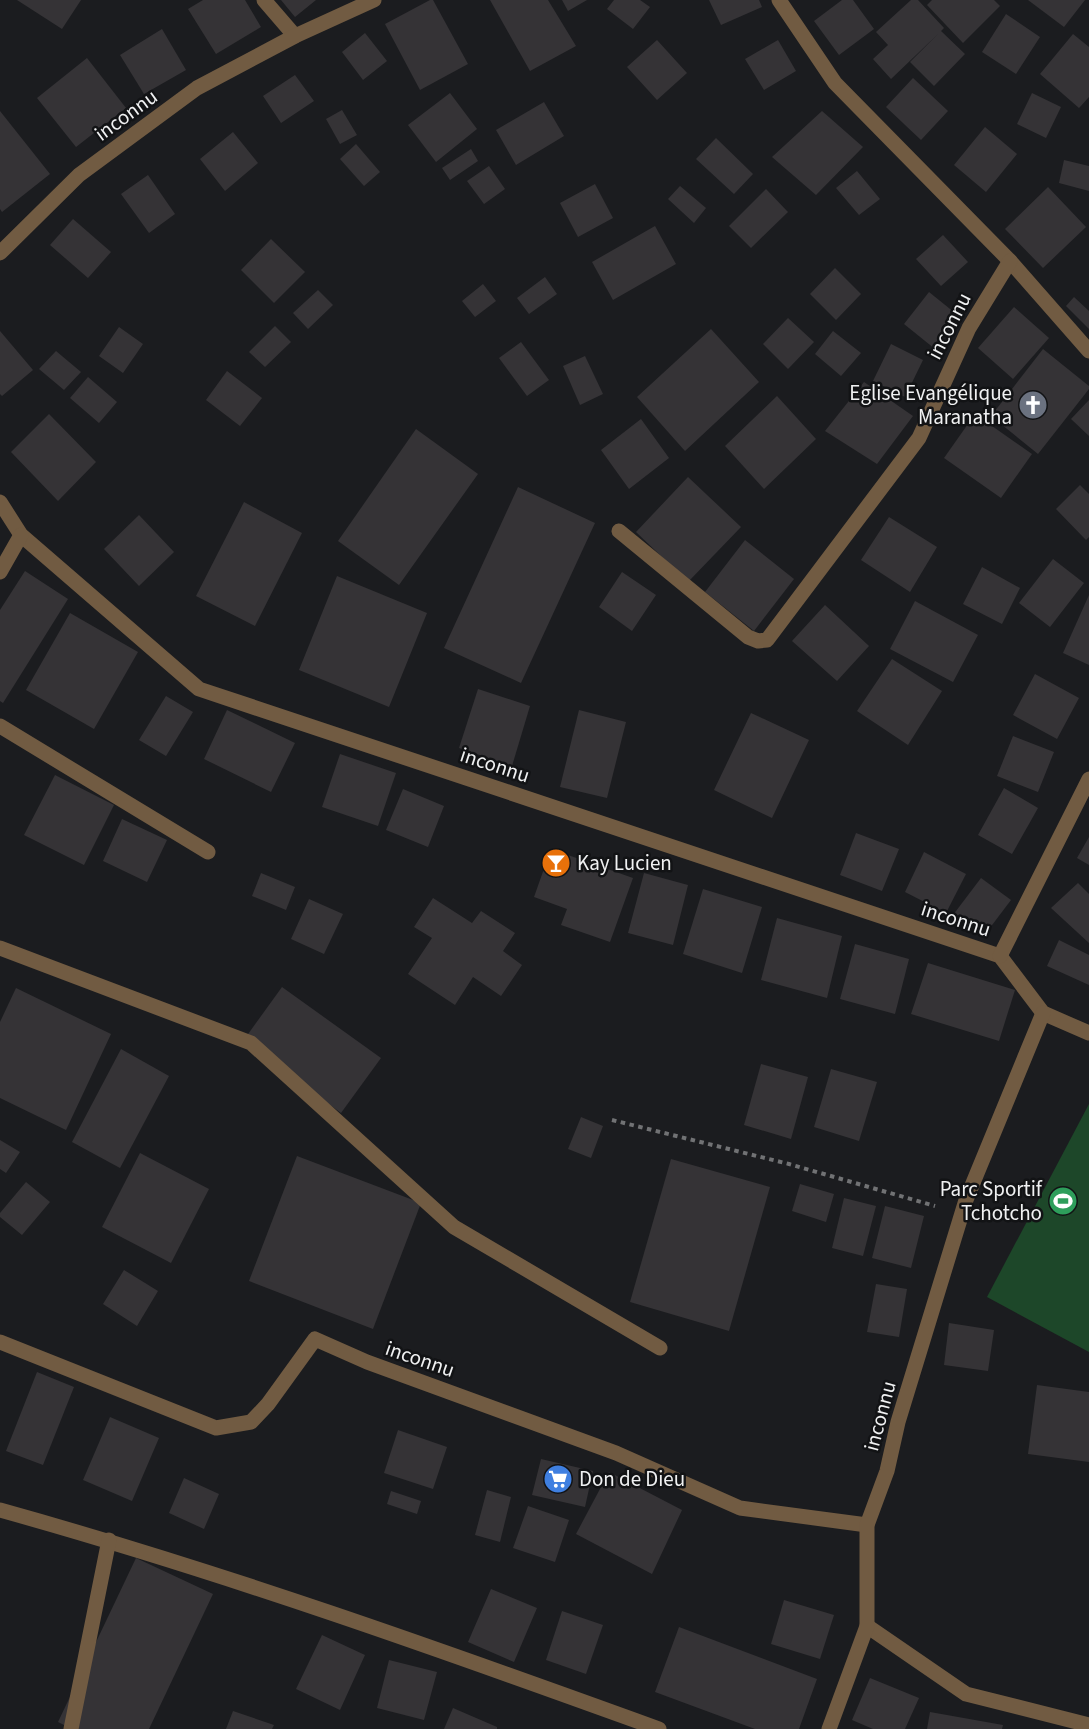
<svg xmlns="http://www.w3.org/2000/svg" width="1089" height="1729" viewBox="0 0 1089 1729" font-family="'Source Sans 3',sans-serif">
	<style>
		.green { fill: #1d4729 }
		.building { fill: #353336 }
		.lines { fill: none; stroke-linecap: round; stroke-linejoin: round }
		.path { stroke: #717274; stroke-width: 4; stroke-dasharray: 4.5 4.5; stroke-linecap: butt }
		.minor { stroke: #715b42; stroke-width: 15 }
		.labels { text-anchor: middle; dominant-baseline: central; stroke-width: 5; stroke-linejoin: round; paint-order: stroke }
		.street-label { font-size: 21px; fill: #f0f1f2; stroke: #121315 }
		.poi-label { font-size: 21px; fill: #f0f1f2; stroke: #121315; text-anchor: end }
	</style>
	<rect width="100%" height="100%" fill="#1b1c1f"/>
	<!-- green -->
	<polygon class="green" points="1089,1104 1089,1352 987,1297"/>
	<!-- building -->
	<g class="building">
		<polygon points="17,0 81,0 62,29"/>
		<polygon points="203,0 245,0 261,27 216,54 188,9"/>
		<polygon points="281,0 316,0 295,17"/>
		<polygon points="430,0 433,0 468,64 420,90 385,24"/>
		<polygon points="490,0 548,0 576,46 530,71"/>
		<polygon points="562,0 587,0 568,11"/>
		<polygon points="614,0 640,0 650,7 633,29 607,9"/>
		<polygon points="709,0 759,0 762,7 721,25"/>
		<polygon points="842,0 853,0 874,29 839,55 814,21"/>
		<polygon points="911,0 918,0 944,28 941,31 965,54 934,86 910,62 938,34 891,79 873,59 888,45 876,32"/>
		<polygon points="932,0 994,0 1000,6 963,43 927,5"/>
		<polygon points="1028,0 1085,0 1064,27"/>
		<polygon points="1006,14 1040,37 1016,74 982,52"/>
		<polygon points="162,29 186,70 144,94 120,55"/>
		<polygon points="365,33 387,61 363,80 342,52"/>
		<polygon points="1073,34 1089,47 1089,97 1079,108 1040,74"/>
		<polygon points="657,40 687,73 657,100 627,67"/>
		<polygon points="778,40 796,71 764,90 745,59"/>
		<polygon points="87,58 126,108 76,147 37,98"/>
		<polygon points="295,75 314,101 281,123 263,96"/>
		<polygon points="913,78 948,111 921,140 886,107"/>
		<polygon points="450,93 477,129 436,162 408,125"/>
		<polygon points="1032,93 1061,107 1046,138 1017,124"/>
		<polygon points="544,102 564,136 516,165 496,130"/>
		<polygon points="342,110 357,135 340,144 326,119"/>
		<polygon points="0,111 50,174 2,212 0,209"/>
		<polygon points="822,111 863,147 816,195 772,157"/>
		<polygon points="985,127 1017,154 986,192 954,165"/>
		<polygon points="233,132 258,163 225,191 200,159"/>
		<polygon points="716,138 753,174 734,194 696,159"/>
		<polygon points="356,144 380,172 364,186 340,159"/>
		<polygon points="471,149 478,161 450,180 442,168"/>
		<polygon points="1064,160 1089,166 1089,191 1059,183"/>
		<polygon points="489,166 505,189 484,204 467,181"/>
		<polygon points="857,171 880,199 859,215 836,188"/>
		<polygon points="148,175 175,214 149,233 121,194"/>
		<polygon points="595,184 613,218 578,237 560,203"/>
		<polygon points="680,186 706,208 694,223 668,199"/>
		<polygon points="1048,187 1086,227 1043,268 1005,229"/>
		<polygon points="766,189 788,212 751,248 729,226"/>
		<polygon points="73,219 111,252 88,278 50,245"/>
		<polygon points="655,226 676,264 613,300 592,262"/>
		<polygon points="943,235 968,262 941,286 916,259"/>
		<polygon points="271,239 305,272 274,303 241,270"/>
		<polygon points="835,268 861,294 836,320 810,294"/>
		<polygon points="545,277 557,294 529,314 517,298"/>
		<polygon points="483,284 496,301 475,317 462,301"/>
		<polygon points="318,290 333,305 308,329 293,313"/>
		<polygon points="929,292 960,317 935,349 904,324"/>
		<polygon points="1074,297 1089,311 1089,329 1066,306"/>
		<polygon points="1014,307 1049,338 1013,379 978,348"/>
		<polygon points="788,318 814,342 788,369 763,344"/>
		<polygon points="275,326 291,342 265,367 249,352"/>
		<polygon points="119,327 143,344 123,373 99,356"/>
		<polygon points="711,329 759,382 685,451 637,397"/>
		<polygon points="0,331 33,370 2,396 0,394"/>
		<polygon points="833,331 861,353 841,376 815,354"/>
		<polygon points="521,342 549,380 527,396 499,358"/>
		<polygon points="891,344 923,360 905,397 873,381"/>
		<polygon points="1043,349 1089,386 1089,389 1038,454 991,416"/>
		<polygon points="56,351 81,372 64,390 39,369"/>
		<polygon points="585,356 603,394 580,405 563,366"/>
		<polygon points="227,371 262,398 240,426 206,400"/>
		<polygon points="88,377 117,402 99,423 70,398"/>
		<polygon points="864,382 913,416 877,464 825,431"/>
		<polygon points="777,396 816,439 764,489 725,446"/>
		<polygon points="1089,400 1089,436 1071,419"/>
		<polygon points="49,414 96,462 58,501 11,452"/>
		<polygon points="975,414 1032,454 1001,498 944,458"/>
		<polygon points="641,419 669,458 629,489 601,450"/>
		<polygon points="416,429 478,474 399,585 338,541"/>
		<polygon points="688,477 741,527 688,582 636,532"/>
		<polygon points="1080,485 1089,494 1089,537 1086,540 1056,509"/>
		<polygon points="518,487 595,523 521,683 444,648"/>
		<polygon points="244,502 302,533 255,626 196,596"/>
		<polygon points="139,515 174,552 139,586 104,549"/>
		<polygon points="889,517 937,547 910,592 861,560"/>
		<polygon points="745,540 794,579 754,631 705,592"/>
		<polygon points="1053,559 1084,583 1050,627 1019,603"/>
		<polygon points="982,567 1020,588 1002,624 963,604"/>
		<polygon points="25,571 68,599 3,703 0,701 0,610"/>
		<polygon points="622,572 656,595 632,631 599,607"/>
		<polygon points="337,576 427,613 389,707 299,670"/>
		<polygon points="1089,595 1089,665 1063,653"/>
		<polygon points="915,601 978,635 953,682 890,649"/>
		<polygon points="825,605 869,646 837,681 792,641"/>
		<polygon points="70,613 138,652 94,729 26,690"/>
		<polygon points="892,659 942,691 908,745 857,711"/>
		<polygon points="1035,674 1079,698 1057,739 1013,715"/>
		<polygon points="478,689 530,706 512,766 459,748"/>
		<polygon points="166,696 193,712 166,756 139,740"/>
		<polygon points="227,710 295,743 271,792 204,759"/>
		<polygon points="579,710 626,722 607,798 560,787"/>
		<polygon points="751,713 809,740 772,818 714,790"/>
		<polygon points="1013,736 1054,752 1038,792 997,776"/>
		<polygon points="340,754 396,773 378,826 322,807"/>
		<polygon points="55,775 114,805 84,865 24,835"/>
		<polygon points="1004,788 1038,808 1012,854 978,835"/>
		<polygon points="403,789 444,806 428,847 386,830"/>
		<polygon points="122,819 167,840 147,882 103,861"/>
		<polygon points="856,833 899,849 882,891 840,875"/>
		<polygon points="1089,837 1089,865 1077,858"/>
		<polygon points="551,849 633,878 610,942 561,925 567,909 534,897"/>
		<polygon points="924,852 966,874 946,913 905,892"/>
		<polygon points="261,873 295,887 286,910 252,896"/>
		<polygon points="644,873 688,885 673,945 628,933"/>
		<polygon points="981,878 1011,900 983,937 953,915"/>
		<polygon points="1078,883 1089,894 1089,943 1051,908"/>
		<polygon points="703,889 762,907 742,973 683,954"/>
		<polygon points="433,898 472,923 481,911 515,933 503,951 522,965 501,996 473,977 455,1005 408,974 432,938 414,927"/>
		<polygon points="309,899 343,914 324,954 291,939"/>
		<polygon points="777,918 842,936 827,998 761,980"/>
		<polygon points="1059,940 1089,955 1089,985 1047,966"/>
		<polygon points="855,944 909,959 895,1014 840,999"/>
		<polygon points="928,963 1015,990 999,1041 911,1014"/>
		<polygon points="282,987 381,1058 341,1113 243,1041"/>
		<polygon points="16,988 111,1034 66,1130 0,1098 0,1022"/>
		<polygon points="121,1049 169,1076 120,1168 72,1142"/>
		<polygon points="761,1064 808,1077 791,1139 744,1125"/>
		<polygon points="831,1069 877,1082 859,1141 814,1127"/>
		<polygon points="581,1117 603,1126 591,1158 568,1149"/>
		<polygon points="0,1140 20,1152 6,1173 0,1169"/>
		<polygon points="140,1153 209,1189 171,1263 102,1227"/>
		<polygon points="297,1156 421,1203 373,1329 249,1281"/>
		<polygon points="671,1159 770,1187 729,1331 630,1302"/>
		<polygon points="26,1182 50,1202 22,1235 0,1217 0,1213"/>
		<polygon points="800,1184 834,1194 826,1222 792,1211"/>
		<polygon points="844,1198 876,1206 863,1256 832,1248"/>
		<polygon points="885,1206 924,1216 911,1268 872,1258"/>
		<polygon points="124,1270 158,1291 137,1326 103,1304"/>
		<polygon points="876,1284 907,1289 899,1337 867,1332"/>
		<polygon points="949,1323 994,1330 988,1371 944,1365"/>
		<polygon points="37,1372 74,1387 43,1465 6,1451"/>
		<polygon points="1037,1385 1089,1392 1089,1462 1028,1454"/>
		<polygon points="110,1417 159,1438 132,1501 83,1480"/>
		<polygon points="398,1430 447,1447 433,1489 384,1473"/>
		<polygon points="541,1459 593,1471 585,1507 532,1495"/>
		<polygon points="609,1472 682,1510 652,1574 576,1534"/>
		<polygon points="184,1478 219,1494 204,1529 169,1513"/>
		<polygon points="487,1490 511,1497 500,1542 475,1535"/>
		<polygon points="391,1491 421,1501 417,1514 387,1504"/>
		<polygon points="528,1506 569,1520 555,1562 513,1548"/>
		<polygon points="136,1558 213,1594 149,1729 72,1729 58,1722"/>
		<polygon points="491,1589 537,1608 514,1662 468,1642"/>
		<polygon points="784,1600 834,1615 820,1659 771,1644"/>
		<polygon points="562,1611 603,1625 586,1674 546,1660"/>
		<polygon points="679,1627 817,1679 799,1729 755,1729 655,1692"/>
		<polygon points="322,1635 365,1655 340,1710 296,1689"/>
		<polygon points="389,1660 437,1672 424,1720 377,1708"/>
		<polygon points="870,1678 919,1698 905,1729 873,1729 852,1720"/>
		<polygon points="453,1708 497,1727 497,1729 444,1729"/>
		<polygon points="233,1711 274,1725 272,1729 226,1729"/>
		<polygon points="930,1712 1003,1725 1002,1729 927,1729"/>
	</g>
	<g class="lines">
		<!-- path -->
		<polyline class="path" points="612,1120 789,1164 935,1206"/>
		<!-- minor -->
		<g class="minor">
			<polyline points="264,0 295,36"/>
			<polyline points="779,0 835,83 1010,261 1089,351"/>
			<polyline points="0,253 79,175 197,88 295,36 374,0"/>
			<polyline points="0,502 21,535 199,689 1000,956 1043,1013 1089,1033"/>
			<polyline points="619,531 748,637 758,641 767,640 919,438 969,328 1010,261"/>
			<polyline points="0,572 21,535"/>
			<polyline points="0,726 208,852"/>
			<polyline points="0,948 251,1043 454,1227 660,1348"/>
			<polyline points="1000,956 1089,779"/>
			<polyline points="0,1342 216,1428 251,1422 268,1404 315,1339 367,1362 616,1453 740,1508 867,1525"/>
			<path d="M0,1510C223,1572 441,1650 659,1729"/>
			<polyline points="867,1626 966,1694 1089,1725"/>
			<polyline points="71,1729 109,1540"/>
			<polyline points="829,1729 867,1626 867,1525 887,1471 898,1422 966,1200 1043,1013"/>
		</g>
	</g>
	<!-- icons -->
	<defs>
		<g id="church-disc" transform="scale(1.5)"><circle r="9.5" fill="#6b7280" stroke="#121315"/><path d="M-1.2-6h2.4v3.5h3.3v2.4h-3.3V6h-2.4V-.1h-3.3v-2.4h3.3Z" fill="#fff"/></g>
		<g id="bar-disc" transform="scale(1.5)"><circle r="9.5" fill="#e8710a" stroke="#121315"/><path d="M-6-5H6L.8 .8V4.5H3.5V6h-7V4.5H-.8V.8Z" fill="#fff"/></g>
		<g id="stadium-disc" transform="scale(1.5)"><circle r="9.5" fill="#2e9e5b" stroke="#121315"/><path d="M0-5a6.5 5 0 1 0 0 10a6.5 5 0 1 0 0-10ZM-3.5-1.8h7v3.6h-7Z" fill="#fff"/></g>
		<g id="supermarket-disc" transform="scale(1.5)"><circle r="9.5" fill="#3f7fe0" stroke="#121315"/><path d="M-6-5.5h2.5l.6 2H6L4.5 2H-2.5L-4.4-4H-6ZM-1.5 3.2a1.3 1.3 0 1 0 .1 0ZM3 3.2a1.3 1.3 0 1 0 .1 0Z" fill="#fff"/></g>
	</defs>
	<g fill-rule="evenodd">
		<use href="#church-disc" x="1033" y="405"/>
		<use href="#bar-disc" x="556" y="863"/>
		<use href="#stadium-disc" x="1063" y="1201"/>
		<use href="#supermarket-disc" x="558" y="1479"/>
	</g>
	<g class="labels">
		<!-- street labels -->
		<g class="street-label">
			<text transform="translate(126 115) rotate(-36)">inconnu</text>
			<text transform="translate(949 326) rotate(-63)">inconnu</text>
			<text transform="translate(495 765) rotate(18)">inconnu</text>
			<text transform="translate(956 919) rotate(18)">inconnu</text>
			<text transform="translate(420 1359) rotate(19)">inconnu</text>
			<text transform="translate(880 1416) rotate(-75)">inconnu</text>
		</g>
		<!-- poi labels -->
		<g class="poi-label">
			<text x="1012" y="393">Eglise Evangélique<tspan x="1012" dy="24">Maranatha</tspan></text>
			<text x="577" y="863" text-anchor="start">Kay Lucien</text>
			<text x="1042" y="1189">Parc Sportif<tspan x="1042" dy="24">Tchotcho</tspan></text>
			<text x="579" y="1479" text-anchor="start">Don de Dieu</text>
		</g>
	</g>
</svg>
